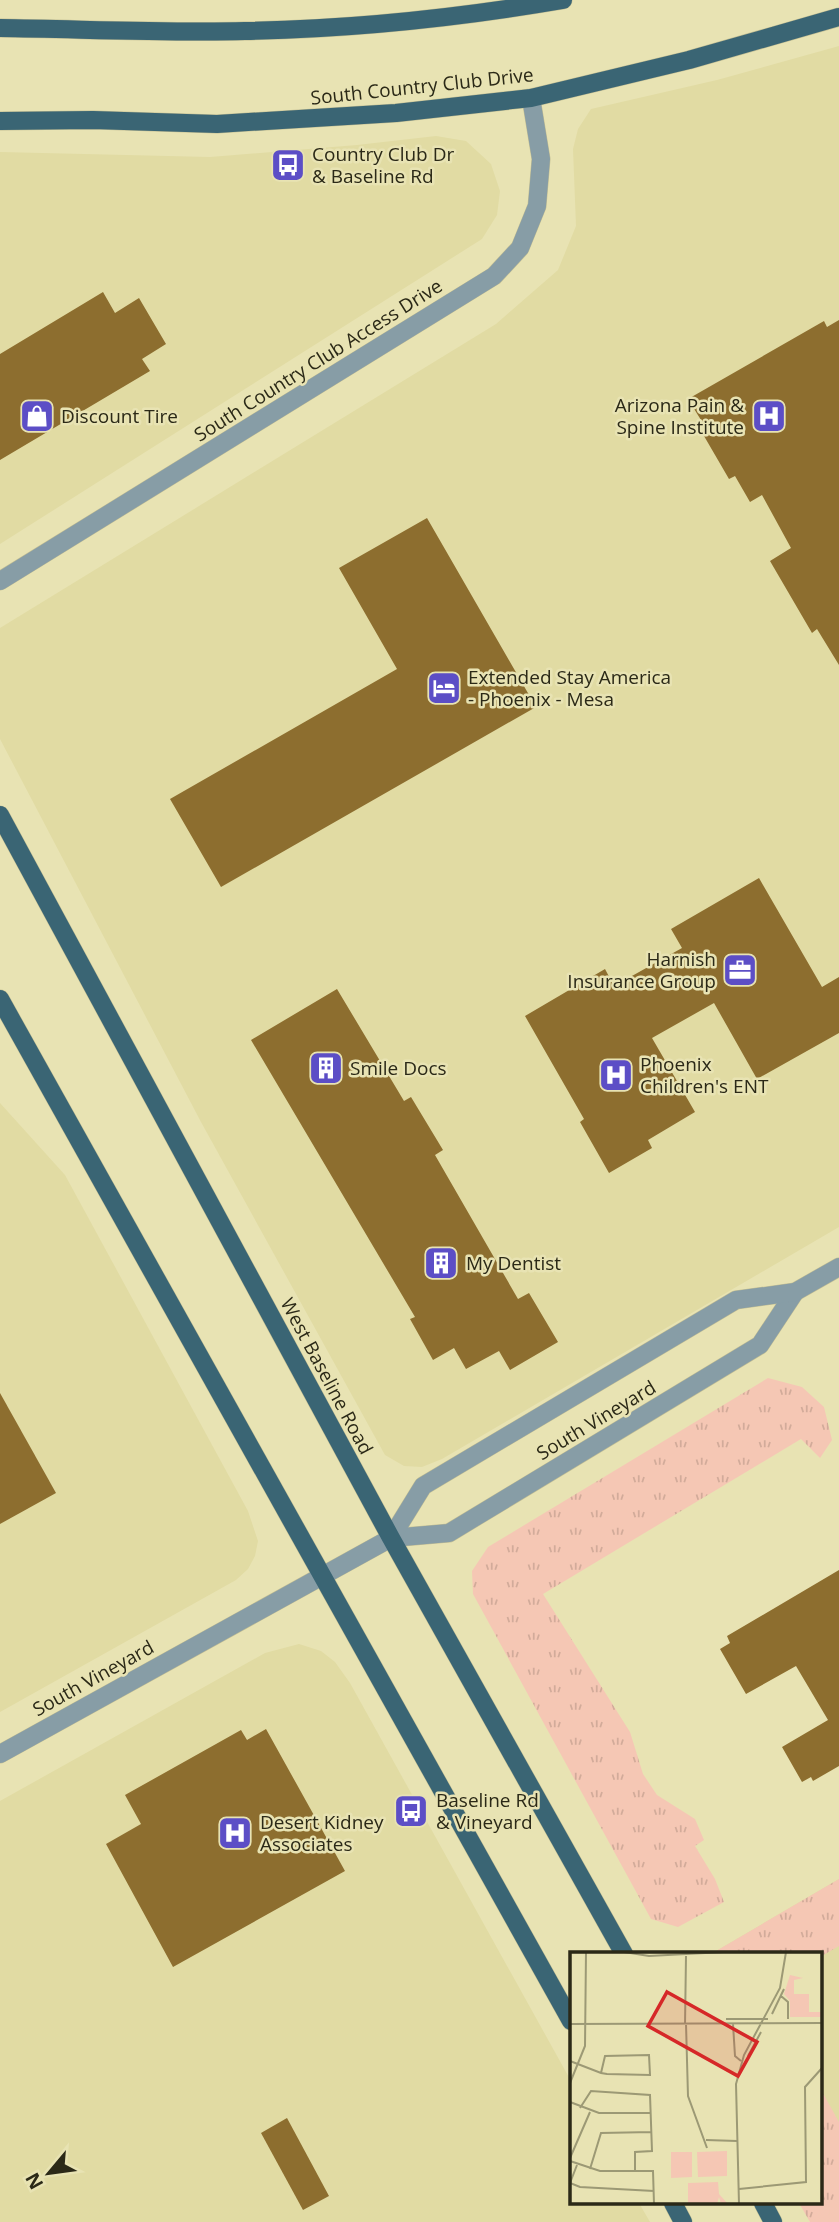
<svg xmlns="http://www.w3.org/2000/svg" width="839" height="2222" viewBox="0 0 839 2222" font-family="'Open Sans',sans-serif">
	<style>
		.built { fill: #e1dba3 }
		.grass { fill: url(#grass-tufts) }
		.building { fill: #8d6e2f }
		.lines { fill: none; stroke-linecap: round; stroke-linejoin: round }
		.minor-casing { stroke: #c2be94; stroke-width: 19 }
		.major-casing { stroke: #c2be94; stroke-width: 19 }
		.minor { stroke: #879da6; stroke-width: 18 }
		.major { stroke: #3a6574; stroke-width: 18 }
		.labels { text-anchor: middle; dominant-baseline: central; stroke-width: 5; stroke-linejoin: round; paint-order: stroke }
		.street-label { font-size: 19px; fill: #2b2917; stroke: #e8e3b3 }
		.poi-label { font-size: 19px; fill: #2b2917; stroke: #e8e3b3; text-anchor: start }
		.inset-road { fill: none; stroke: #9c9975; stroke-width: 2 }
		.view { fill: #d62828; fill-opacity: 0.15; stroke: #d62828; stroke-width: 3.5 }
		.inset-edge { fill: none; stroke: #2b2917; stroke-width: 3.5 }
	</style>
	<defs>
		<pattern id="grass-tufts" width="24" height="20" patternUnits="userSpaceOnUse" patternTransform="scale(1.75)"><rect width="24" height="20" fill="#f5c7b4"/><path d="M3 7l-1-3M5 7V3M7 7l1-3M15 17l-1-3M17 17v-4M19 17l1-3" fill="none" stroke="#d2ab9a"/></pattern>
	</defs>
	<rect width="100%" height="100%" fill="#e8e3b3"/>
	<!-- built -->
	<g class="built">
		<polygon points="839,46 839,1227 442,1459 422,1467 404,1466 385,1455 201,1122 0,739 0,628 496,324 558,270 576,226 573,149 578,129 591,109 717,80"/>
		<polygon points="436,136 466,141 491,164 500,191 497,215 482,239 0,544 0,152 210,157 357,145"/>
		<polygon points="0,1103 65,1175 248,1511 258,1541 255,1556 248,1569 236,1580 0,1712"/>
		<polygon points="299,1644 321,1651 335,1662 350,1683 571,2081 571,2203 639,2203 650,2222 0,2222 0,1801 265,1653"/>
		<polygon points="839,1879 839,2222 820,2203 820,1954 711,1954"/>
	</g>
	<!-- grass -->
	<g class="grass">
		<polygon points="768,1378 802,1387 824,1407 832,1440 820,1458 801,1439 543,1594 630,1732 643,1774 657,1795 695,1819 704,1840 695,1846 715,1879 724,1902 678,1927 651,1919 473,1594 472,1571 488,1547"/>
		<polygon points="839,1879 839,1946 820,1957 820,1954 711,1954"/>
		<polygon points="820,2088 839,2122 839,2222 810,2222 799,2203 820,2203"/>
	</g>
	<!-- building -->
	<g class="building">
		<polygon points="103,292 115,313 139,298 166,344 142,359 150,371 0,460 0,354"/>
		<polygon points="839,320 839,665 817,629 812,633 770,561 791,548 762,495 750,502 735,476 729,479 704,436 709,433 688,399 824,321 827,327"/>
		<polygon points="427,518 536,707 221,887 170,799 397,669 339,568"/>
		<polygon points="759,878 822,987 839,977 839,1033 757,1079 714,1003 652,1038 695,1112 648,1140 652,1148 609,1173 580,1122 584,1119 525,1016 605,969 614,986 682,948 671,929"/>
		<polygon points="337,989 404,1101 411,1097 443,1150 435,1155 518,1299 529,1293 558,1342 510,1370 499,1351 466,1369 454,1348 433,1360 410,1319 415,1317 251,1040"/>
		<polygon points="0,1393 56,1493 0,1524"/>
		<polygon points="839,1570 839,1766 813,1781 811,1777 802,1782 782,1747 828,1720 796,1666 746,1694 720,1649 730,1643 727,1636"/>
		<polygon points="266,1729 345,1871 173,1967 106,1844 141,1824 125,1795 241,1730 247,1740"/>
		<polygon points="287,2118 329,2196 303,2210 261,2133"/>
	</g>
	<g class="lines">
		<!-- minor casing -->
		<g class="minor-casing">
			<g id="minor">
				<polyline points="0,581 494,276 520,248 537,206 541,159 531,98"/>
				<polyline points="391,1538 449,1533 760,1345 795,1292"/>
				<polyline points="0,1754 391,1538 423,1486 736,1300 795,1292 839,1267"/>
			</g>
		</g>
		<!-- major casing -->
		<g class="major-casing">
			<g id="major">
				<path d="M0,28C81,29 164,33 245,31C351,29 458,18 563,0"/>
				<polyline points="0,121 93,120 217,124 396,113 531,98 689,60 839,17"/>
				<polyline points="0,815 391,1538 624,1954"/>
				<polyline points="0,999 571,2021"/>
				<polyline points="673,2203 683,2222"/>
				<polyline points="763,2203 773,2222"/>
			</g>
		</g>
		<!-- minor -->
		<use href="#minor" class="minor"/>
		<!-- major -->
		<use href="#major" class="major"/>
	</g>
	<!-- icons -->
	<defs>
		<g id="bus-square" transform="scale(1.75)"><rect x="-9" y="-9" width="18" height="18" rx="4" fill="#5c4ec6" stroke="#e8e3b3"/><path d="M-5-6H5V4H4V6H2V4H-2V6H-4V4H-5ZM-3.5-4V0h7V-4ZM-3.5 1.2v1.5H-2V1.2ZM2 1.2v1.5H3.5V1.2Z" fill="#fff"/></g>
		<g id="shop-square" transform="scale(1.75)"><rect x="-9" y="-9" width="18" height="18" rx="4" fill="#5c4ec6" stroke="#e8e3b3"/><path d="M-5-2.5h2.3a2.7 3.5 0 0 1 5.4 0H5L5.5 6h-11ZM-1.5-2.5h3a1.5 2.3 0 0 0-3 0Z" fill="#fff"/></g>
		<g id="hospital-square" transform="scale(1.75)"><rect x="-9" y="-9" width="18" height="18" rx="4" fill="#5c4ec6" stroke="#e8e3b3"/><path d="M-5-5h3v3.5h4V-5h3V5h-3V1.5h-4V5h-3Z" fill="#fff"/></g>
		<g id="hotel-square" transform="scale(1.75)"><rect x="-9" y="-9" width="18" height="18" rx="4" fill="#5c4ec6" stroke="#e8e3b3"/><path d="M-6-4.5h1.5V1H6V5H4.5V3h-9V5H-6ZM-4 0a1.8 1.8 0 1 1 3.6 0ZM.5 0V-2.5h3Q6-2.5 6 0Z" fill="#fff"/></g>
		<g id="office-square" transform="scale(1.75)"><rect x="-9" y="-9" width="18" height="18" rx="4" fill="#5c4ec6" stroke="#e8e3b3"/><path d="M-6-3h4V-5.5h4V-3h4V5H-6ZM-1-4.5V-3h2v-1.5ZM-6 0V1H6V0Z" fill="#fff"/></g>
		<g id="building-square" transform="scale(1.75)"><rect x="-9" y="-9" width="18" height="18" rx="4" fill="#5c4ec6" stroke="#e8e3b3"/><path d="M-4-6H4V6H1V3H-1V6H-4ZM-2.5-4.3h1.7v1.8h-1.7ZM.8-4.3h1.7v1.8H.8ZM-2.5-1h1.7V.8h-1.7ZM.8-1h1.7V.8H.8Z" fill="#fff"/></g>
	</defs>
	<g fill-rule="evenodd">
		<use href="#bus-square" x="288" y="165"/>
		<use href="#shop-square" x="37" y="416"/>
		<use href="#hospital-square" x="769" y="416"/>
		<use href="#hotel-square" x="444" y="688"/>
		<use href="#office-square" x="740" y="970"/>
		<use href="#building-square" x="326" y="1068"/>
		<use href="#hospital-square" x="616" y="1075"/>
		<use href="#building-square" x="441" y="1263"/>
		<use href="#bus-square" x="411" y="1811"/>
		<use href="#hospital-square" x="235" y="1833"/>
	</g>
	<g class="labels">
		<!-- street labels -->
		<g class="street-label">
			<text transform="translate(422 86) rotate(-6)">South Country Club Drive</text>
			<text transform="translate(318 360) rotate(-32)">South Country Club Access Drive</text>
			<text transform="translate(327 1376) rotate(62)">West Baseline Road</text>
			<text transform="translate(596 1420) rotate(-31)">South Vineyard</text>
			<text transform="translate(93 1678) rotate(-29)">South Vineyard</text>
		</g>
		<!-- poi labels -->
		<g class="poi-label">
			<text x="312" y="154">Country Club Dr<tspan x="312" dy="22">&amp; Baseline Rd</tspan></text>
			<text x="744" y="405" text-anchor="end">Arizona Pain &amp;<tspan x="744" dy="22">Spine Institute</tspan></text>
			<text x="61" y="416">Discount Tire</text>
			<text x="468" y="677">Extended Stay America<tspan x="468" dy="22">- Phoenix - Mesa</tspan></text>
			<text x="716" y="959" text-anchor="end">Harnish<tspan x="716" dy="22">Insurance Group</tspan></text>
			<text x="640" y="1064">Phoenix<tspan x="640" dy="22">Children's ENT</tspan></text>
			<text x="350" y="1068">Smile Docs</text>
			<text x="466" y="1263">My Dentist</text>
			<text x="436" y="1800">Baseline Rd<tspan x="436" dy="22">&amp; Vineyard</tspan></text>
			<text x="260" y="1822">Desert Kidney<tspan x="260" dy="22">Associates</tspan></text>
		</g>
	</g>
	<!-- overview -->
	<g transform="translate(570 1952)">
		<rect width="252" height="252" fill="#e8e3b3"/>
		<path d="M220,23L233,26L224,28V42H239V60H252V65H220V49L214,42ZM157,199V224L128,225L127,200ZM101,200H122V225L101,226ZM148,230L149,242L158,252H151L149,245L147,252H118V231Z" fill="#f5c7b4"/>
		<path class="inset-road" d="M54,0L79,4L154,0M211,44L218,50V67M202,62L214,37M156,67H198M0,72L252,71M116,72L118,144L137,196M163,72L165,104L171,109M115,73L116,4M178,104L191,80M0,109L31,121L37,122L80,123L79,103L35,104L31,121M0,131L15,94L16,0M0,150L29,161H81M10,156L21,139L80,143L82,199L65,200V219M136,188L167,189M0,206L20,160M0,209L30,219H83L84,252M7,213L0,231L10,235L84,239M20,217L31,181L82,180M169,237L236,230L235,135L252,116M169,252L166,132L174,103L210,36L216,0"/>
		<path class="view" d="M97,40L187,90L168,124L78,74Z"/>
		<rect width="252" height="252" class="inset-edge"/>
	</g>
	<!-- north arrow -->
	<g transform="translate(49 2173) rotate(241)" stroke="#e8e3b3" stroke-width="5" paint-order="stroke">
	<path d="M0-5L12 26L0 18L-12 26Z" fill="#2b2917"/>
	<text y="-10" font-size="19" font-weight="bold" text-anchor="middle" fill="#2b2917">N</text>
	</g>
</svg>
